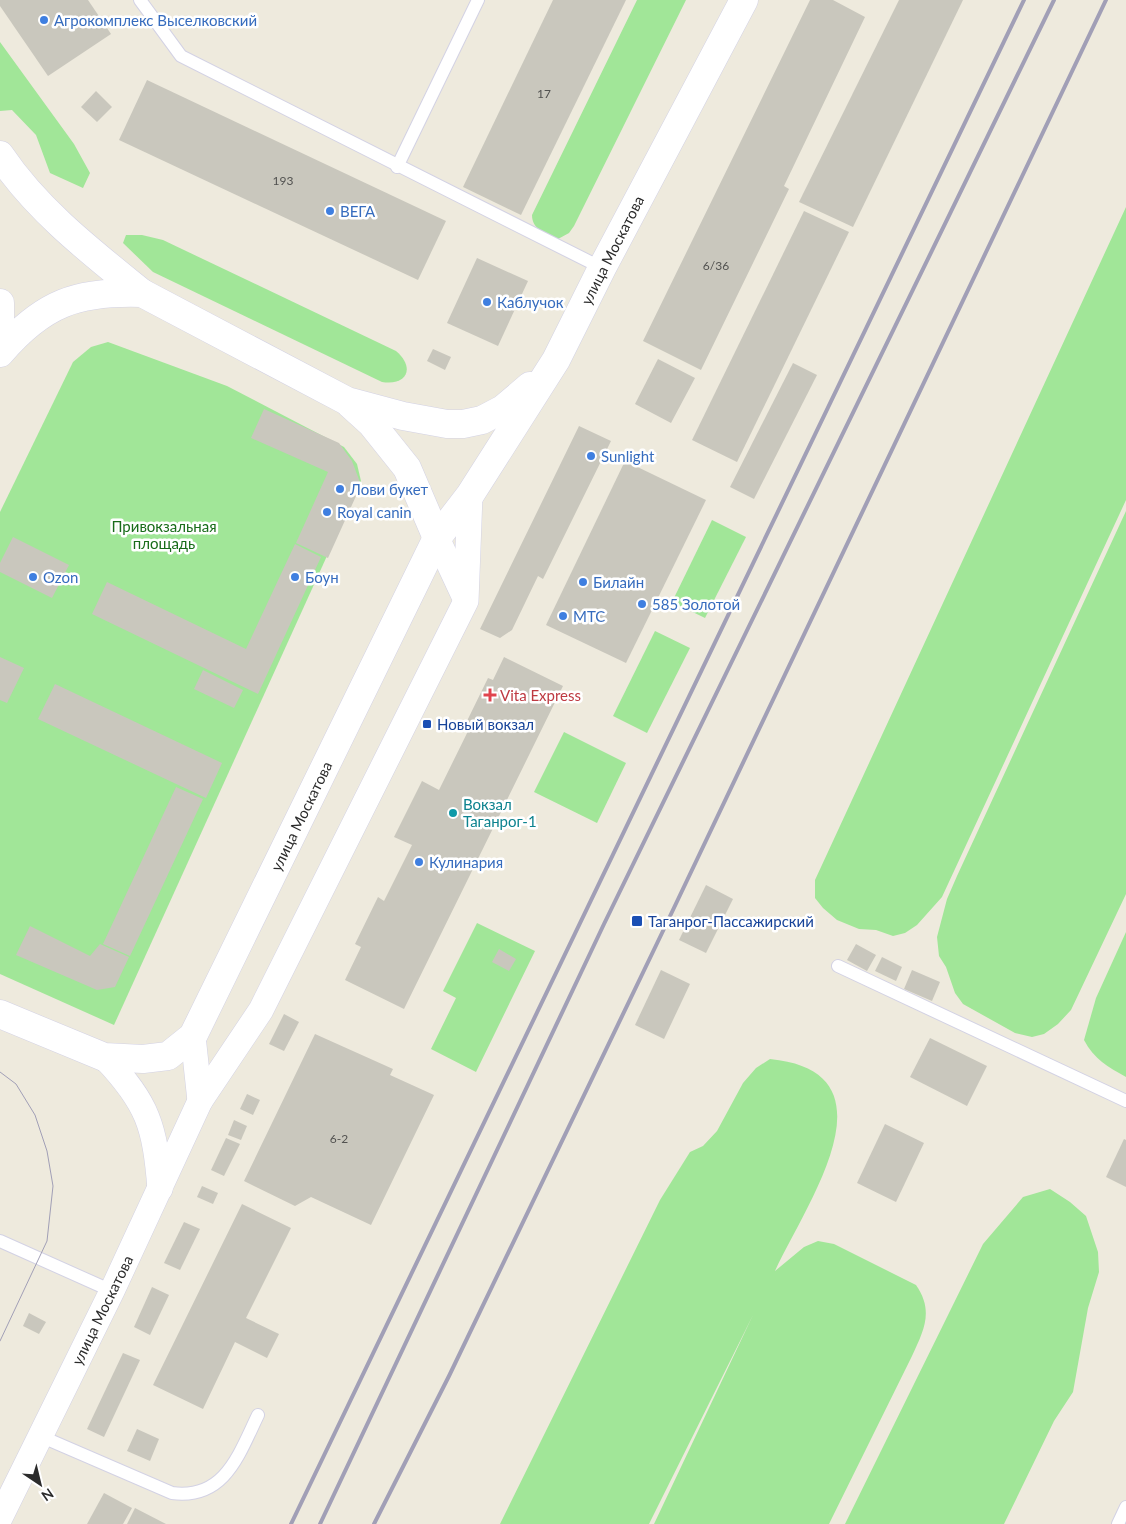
<svg xmlns="http://www.w3.org/2000/svg" width="1126" height="1524" viewBox="0 0 1126 1524" font-family="Lato,sans-serif">
	<style>
		.green { fill: #a1e698 }
		.building { fill: #c9c7bd }
		.lines { fill: none; stroke-linecap: round; stroke-linejoin: round }
		.service-casing { stroke: #d3d2e4; stroke-width: 14 }
		.minor-casing { stroke: #d3d2e4; stroke-width: 26 }
		.secondary-casing { stroke: #d3d2e4; stroke-width: 29 }
		.service { stroke: #fff; stroke-width: 12 }
		.minor { stroke: #fff; stroke-width: 25 }
		.secondary { stroke: #fff; stroke-width: 28 }
		.tram { stroke: #a19fb6; stroke-width: 1 }
		.rail { stroke: #a19fb6; stroke-width: 4 }
		.shop-dot { fill: #3f7fe0; stroke: #fff; stroke-width: 2 }
		.health-dot { fill: #e0444e; stroke: #fff; stroke-width: 2 }
		.transit-dot { fill: #1a4fb4; stroke: #fff; stroke-width: 2 }
		.culture-dot { fill: #0f9aa8; stroke: #fff; stroke-width: 2 }
		.labels { text-anchor: middle; dominant-baseline: central; stroke-width: 5; stroke-linejoin: round; paint-order: stroke }
		.number-label { font-size: 12px; fill: #525250 }
		.shop-label { font-size: 15px; fill: #366cbe; stroke: #fff; text-anchor: start }
		.street-label { font-size: 15px; fill: #2b2b2b; stroke: #fff }
		.park-label { font-size: 15px; fill: #186c19; stroke: #fff }
		.health-label { font-size: 15px; fill: #be3a42; stroke: #fff; text-anchor: start }
		.transit-label { font-size: 15px; fill: #164399; stroke: #fff; text-anchor: start }
		.culture-label { font-size: 15px; fill: #0d838f; stroke: #fff; text-anchor: start }
	</style>
	<rect width="100%" height="100%" fill="#eeeadd"/>
	<!-- green -->
	<g class="green">
		<path d="M637,0H686L574,226L569,233L558,239C546,233 532,230 532,215Z"/>
		<polygon points="0,42 74,144 90,173 83,188 50,173 36,135 12,110 0,111"/>
		<polygon points="1126,207 1126,500 942,897 917,925 905,933 893,936 876,930 859,929 837,920 823,908 815,898 815,880"/>
		<path d="M126,235H142L163,240L396,351C415,367 408,386 382,382L153,272L123,243Z"/>
		<polygon points="108,342 227,386 344,447 357,464 361,481 114,1025 0,974 0,512 73,362 91,347"/>
		<polygon points="1126,511 1126,894 1071,1010 1058,1024 1044,1034 1032,1037 1015,1033 963,1004 955,993 946,967 939,956 937,937 947,899 957,876"/>
		<polygon points="712,520 746,537 705,618 672,602"/>
		<polygon points="655,631 690,648 647,733 613,716"/>
		<polygon points="564,732 626,763 597,823 534,792"/>
		<polygon points="477,923 535,951 476,1072 431,1049 456,998 443,991"/>
		<path d="M1126,932V1077C1108,1067 1094,1059 1084,1040L1096,998Z"/>
		<path d="M770,1059C902,1072 804,1207 775,1271L804,1247L818,1241L834,1244L916,1285C934,1311 924,1330 912,1356L829,1524H654L753,1315L649,1524H500L660,1200L690,1152L703,1146L717,1131L743,1083L756,1068Z"/>
		<polygon points="1050,1189 1070,1202 1086,1216 1098,1252 1099,1272 1088,1308 1073,1392 1054,1421 1004,1524 845,1524 983,1244 1023,1197"/>
	</g>
	<!-- building -->
	<g class="building">
		<polygon points="0,0 88,0 111,34 48,76 0,6"/>
		<polygon points="553,0 626,0 521,215 463,187"/>
		<polygon points="810,0 833,0 865,17 784,186 789,189 701,370 643,341"/>
		<polygon points="899,0 963,0 853,227 799,202"/>
		<polygon points="147,80 446,221 418,280 119,140"/>
		<polygon points="96,91 112,107 97,122 81,107"/>
		<polygon points="804,211 849,232 737,462 692,440"/>
		<polygon points="477,258 528,281 498,346 447,323"/>
		<polygon points="433,349 451,357 445,370 427,361"/>
		<polygon points="658,359 695,378 671,423 635,404"/>
		<polygon points="793,363 817,375 754,499 730,487"/>
		<polygon points="264,409 339,443 352,461 361,485 328,558 296,543 328,472 251,438"/>
		<polygon points="579,426 611,441 543,579 538,576 512,630 500,638 480,629"/>
		<polygon points="625,461 706,500 626,663 546,625"/>
		<polygon points="13,537 69,565 52,598 0,572 0,563"/>
		<polygon points="295,544 321,557 258,694 92,614 107,582 246,649"/>
		<polygon points="0,657 24,668 7,703 0,700"/>
		<polygon points="504,657 563,686 404,1009 345,980 361,947 355,944 378,897 384,901 412,845 394,837 422,781 439,790 472,723 467,721 488,678 493,680"/>
		<polygon points="203,670 243,690 234,708 194,689"/>
		<polygon points="55,684 222,763 206,798 38,719"/>
		<polygon points="176,787 203,799 130,956 103,944"/>
		<polygon points="706,885 733,899 706,953 679,940"/>
		<polygon points="30,926 90,956 100,944 129,957 115,987 97,990 16,955"/>
		<polygon points="856,944 876,955 867,971 847,960"/>
		<polygon points="499,949 516,959 509,971 492,962"/>
		<polygon points="882,957 902,967 896,981 875,971"/>
		<polygon points="661,970 690,984 664,1039 635,1025"/>
		<polygon points="912,970 940,982 932,1001 904,989"/>
		<polygon points="284,1014 299,1022 284,1051 269,1044"/>
		<polygon points="315,1034 393,1069 390,1075 434,1095 371,1225 311,1197 295,1206 244,1181"/>
		<polygon points="930,1038 987,1066 967,1106 910,1077"/>
		<polygon points="247,1094 260,1100 253,1115 240,1109"/>
		<polygon points="234,1120 247,1126 241,1140 228,1135"/>
		<polygon points="885,1124 924,1143 896,1202 857,1183"/>
		<polygon points="226,1138 240,1144 224,1176 211,1170"/>
		<polygon points="1124,1139 1126,1140 1126,1187 1106,1177"/>
		<polygon points="202,1186 218,1193 213,1204 197,1197"/>
		<polygon points="242,1204 291,1228 246,1318 279,1334 267,1358 235,1342 203,1409 153,1385"/>
		<polygon points="184,1222 200,1229 180,1270 164,1263"/>
		<polygon points="152,1287 169,1295 150,1335 134,1327"/>
		<polygon points="29,1313 46,1322 39,1334 23,1326"/>
		<polygon points="123,1353 140,1360 104,1437 87,1429"/>
		<polygon points="137,1429 159,1439 150,1461 127,1451"/>
		<polygon points="104,1493 132,1508 123,1524 87,1524"/>
		<polygon points="135,1508 166,1524 127,1524"/>
	</g>
	<g class="lines">
		<!-- service casing -->
		<g class="service-casing">
			<g id="service">
				<polyline points="140,0 181,56 602,268"/>
				<polyline points="397,167 478,0"/>
				<polyline points="838,966 1126,1101"/>
				<polyline points="0,1241 112,1291"/>
				<path d="M40,1436L172,1493C225,1500 239,1454 258,1415"/>
				<polyline points="1118,1524 1126,1507"/>
			</g>
		</g>
		<!-- minor casing -->
		<g class="minor-casing">
			<g id="minor">
				<polyline points="437,538 464,596"/>
				<polyline points="193,1036 200,1101"/>
				<path d="M104,1057C148,1103 155,1126 160,1189"/>
				<polyline points="0,1518 112,1291 200,1101 261,1010 466,601 470,495"/>
			</g>
		</g>
		<!-- secondary casing -->
		<g class="secondary-casing">
			<g id="secondary">
				<path d="M0,155C37,210 90,251 142,293"/>
				<polyline points="0,303 0,321"/>
				<path d="M0,353C43,303 77,291 142,293L347,401L403,416L447,424H463L482,420L503,409L530,386"/>
				<polyline points="350,404 371,423 407,468 437,538"/>
				<polyline points="0,1014 104,1057 143,1059 168,1056 193,1036 437,538 470,495 556,360 602,268 744,0"/>
			</g>
		</g>
		<!-- service -->
		<use href="#service" class="service"/>
		<!-- minor -->
		<use href="#minor" class="minor"/>
		<!-- secondary -->
		<use href="#secondary" class="secondary"/>
		<!-- tram -->
		<polyline class="tram" points="0,1072 16,1084 35,1115 47,1151 53,1186 47,1241 0,1341"/>
		<!-- rail -->
		<g class="rail">
			<polyline points="291,1524 1024,0"/>
			<polyline points="320,1524 604,924 1054,0"/>
			<polyline points="374,1524 449,1376 662,933 1106,0"/>
		</g>
	</g>
	<!-- markers -->
	<g class="shop-dot">
		<circle cx="44" cy="20" r="5"/>
		<circle cx="330" cy="211" r="5"/>
		<circle cx="487" cy="302" r="5"/>
		<circle cx="591" cy="456" r="5"/>
		<circle cx="340" cy="489" r="5"/>
		<circle cx="327" cy="512" r="5"/>
		<circle cx="33" cy="577" r="5"/>
		<circle cx="295" cy="577" r="5"/>
		<circle cx="583" cy="582" r="5"/>
		<circle cx="642" cy="604" r="5"/>
		<circle cx="563" cy="616" r="5"/>
		<circle cx="419" cy="862" r="5"/>
	</g>
	<path class="health-dot" d="M487.5 687.5h5v5h5v5h-5v5h-5v-5h-5v-5h5z"/>
	<g class="transit-dot">
		<rect x="422" y="719" width="10" height="10" rx="2.5"/>
		<rect x="631" y="915" width="12" height="12" rx="2.5"/>
	</g>
	<circle class="culture-dot" cx="453" cy="813" r="5"/>
	<g class="labels">
		<!-- number labels -->
		<g class="number-label">
			<text x="544" y="93">17</text>
			<text x="283" y="180">193</text>
			<text x="716" y="265">6/36</text>
			<text x="339" y="1138">6-2</text>
		</g>
		<!-- shop labels -->
		<g class="shop-label">
			<text x="54" y="20">Агрокомплекс Выселковский</text>
			<text x="340" y="211">ВЕГА</text>
			<text x="497" y="302">Каблучок</text>
			<text x="601" y="456">Sunlight</text>
			<text x="350" y="489">Лови букет</text>
			<text x="337" y="512">Royal canin</text>
			<text x="43" y="577">Ozon</text>
			<text x="305" y="577">Боун</text>
			<text x="593" y="582">Билайн</text>
			<text x="652" y="604">585 Золотой</text>
			<text x="573" y="616">МТС</text>
			<text x="429" y="862">Кулинария</text>
		</g>
		<!-- street labels -->
		<g class="street-label">
			<text transform="translate(612 250) rotate(-63)">улица Москатова</text>
			<text transform="translate(301 816) rotate(-64)">улица Москатова</text>
			<text transform="translate(102 1310) rotate(-64)">улица Москатова</text>
		</g>
		<!-- park labels -->
		<g class="park-label">
			<text x="164" y="526">Привокзальная<tspan x="164" dy="17">площадь</tspan></text>
		</g>
		<!-- health labels -->
		<g class="health-label">
			<text x="500" y="695">Vita Express</text>
		</g>
		<!-- transit labels -->
		<g class="transit-label">
			<text x="437" y="724">Новый вокзал</text>
			<text x="648" y="921">Таганрог-Пассажирский</text>
		</g>
		<!-- culture labels -->
		<g class="culture-label">
			<text x="463" y="804">Вокзал<tspan x="463" dy="17">Таганрог-1</tspan></text>
		</g>
	</g>
	<!-- north arrow -->
	<g transform="translate(40 1484) rotate(145)" stroke="#ffffff" stroke-width="4" paint-order="stroke">
	<path d="M0-4L9 19L0 12L-9 19Z" fill="#2b2b2b"/>
	<text y="-8" font-size="14" font-weight="bold" text-anchor="middle" fill="#2b2b2b">N</text>
	</g>
</svg>
